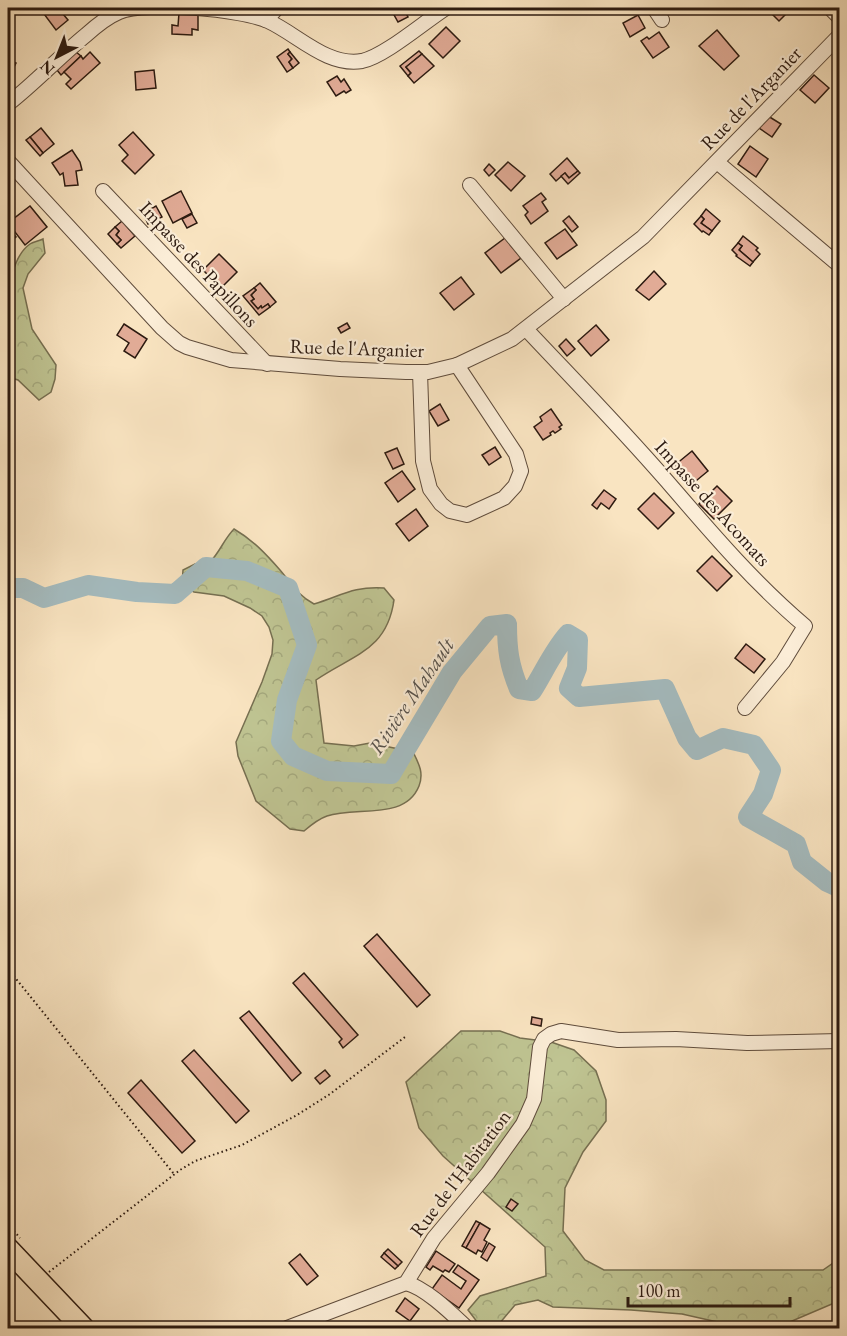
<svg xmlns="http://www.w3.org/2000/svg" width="847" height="1336" viewBox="0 0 847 1336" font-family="'EB Garamond',serif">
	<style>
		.forest { fill: url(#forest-crowns); stroke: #766f51; stroke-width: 1.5 }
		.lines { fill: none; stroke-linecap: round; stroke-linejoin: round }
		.river { stroke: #a4bbbf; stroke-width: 20 }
		.building { fill: #e1ab96; stroke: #2c1a10; stroke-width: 1.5 }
		.minor-casing { stroke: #5f4c3c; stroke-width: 16 }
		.highway-casing { stroke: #2c1a10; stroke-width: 24 }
		.path { stroke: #2c1a10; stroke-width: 2; stroke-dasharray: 1.5 3; stroke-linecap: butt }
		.minor { stroke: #fbedd7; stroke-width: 14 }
		.highway { stroke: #f9e4c1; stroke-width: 21 }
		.labels { text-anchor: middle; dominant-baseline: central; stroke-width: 4.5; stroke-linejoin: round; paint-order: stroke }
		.street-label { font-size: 20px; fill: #2c1a10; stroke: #fbedd7 }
		.water-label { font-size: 21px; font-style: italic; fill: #56524d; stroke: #fbedd7 }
	</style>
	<defs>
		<pattern id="forest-crowns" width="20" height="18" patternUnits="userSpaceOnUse" patternTransform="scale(1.5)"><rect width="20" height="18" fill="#bfc492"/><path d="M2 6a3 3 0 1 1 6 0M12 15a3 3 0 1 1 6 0" fill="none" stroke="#a4a87d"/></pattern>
	</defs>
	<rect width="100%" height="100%" fill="#f9e4c1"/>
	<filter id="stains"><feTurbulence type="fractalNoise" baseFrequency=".00333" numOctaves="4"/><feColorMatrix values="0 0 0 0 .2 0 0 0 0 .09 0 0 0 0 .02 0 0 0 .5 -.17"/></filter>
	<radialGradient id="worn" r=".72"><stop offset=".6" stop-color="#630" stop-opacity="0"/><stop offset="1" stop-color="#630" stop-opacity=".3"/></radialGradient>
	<!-- forest -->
	<g class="forest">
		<path d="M43,239L45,253L28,274L23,288L32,329L56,365L55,379L51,392L39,400L18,380L8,377C7,343 0,265 30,244C33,242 39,241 43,239Z"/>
		<path d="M234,529C253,540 266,554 280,570C292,584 297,595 314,604C341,596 353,586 384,588L394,600C387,651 352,655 316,680L324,743L354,746L370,743L413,752C419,764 424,773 419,786C405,821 356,806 327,816C318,819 311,825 304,831L290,829L256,801L238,756L236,742L262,682L272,654L273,640L269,627L262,616L250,608L224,596L194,592L182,585L183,570L195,564L210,562C220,552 224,539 234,529Z"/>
		<polygon points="461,1031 500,1031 520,1038 551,1042 574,1050 596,1071 606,1100 606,1121 583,1152 565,1188 563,1231 585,1260 604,1270 823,1270 839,1259 839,1301 778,1327 744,1328 682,1314 631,1310 553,1307 538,1300 515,1305 499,1324 481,1327 468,1310 480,1296 546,1276 545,1247 443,1156 419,1128 406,1082"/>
	</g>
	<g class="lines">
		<!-- river -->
		<path class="river" d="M8,588H23L44,598L88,585L137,592L175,594L206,567L247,571L288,588L307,645L287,700L281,741L293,756L327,771L391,774L452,672L490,626L507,624C507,649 509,665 519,689L532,691C544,672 553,651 568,634L578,640L577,668L569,688L579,697L665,689L687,738L697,750L723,738L754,745L771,770L763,794L748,817L796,844L802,862L827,882L840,888"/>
	</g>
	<!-- building -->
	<g class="building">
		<polygon points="52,8 58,8 68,20 56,30 44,14"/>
		<polygon points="403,8 408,17 398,22 393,13"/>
		<polygon points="766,8 790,8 791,9 779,21"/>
		<polygon points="179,13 198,14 198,30 192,29 192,35 172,34 172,25 178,26"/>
		<polygon points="638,15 645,28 630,37 623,23"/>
		<polygon points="446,27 460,41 443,58 429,44"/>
		<polygon points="717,30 739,56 724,70 699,46"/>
		<polygon points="659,32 669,47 653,58 641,41 647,37 649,39"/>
		<polygon points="288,49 290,52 288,54 292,59 289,62 293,68 287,72 277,57"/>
		<polygon points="419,51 422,54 406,67 411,73 408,76 400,66"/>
		<polygon points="76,52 81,56 61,75 57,70"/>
		<polygon points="90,52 100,63 71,89 66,84 71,79 64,72 81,56 83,59"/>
		<polygon points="290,52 299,63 293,68 289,62 292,59 288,54"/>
		<polygon points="422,54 434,66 414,83 408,76 411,73 406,67"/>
		<polygon points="8,59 16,63 12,71 9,69 8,71"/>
		<polygon points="154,70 156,88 136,90 135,72"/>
		<polygon points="814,75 829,88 815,103 800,90"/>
		<polygon points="337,76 341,82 344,79 351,90 346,93 344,91 336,96 327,82"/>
		<polygon points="768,116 781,124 772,137 759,128"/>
		<polygon points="41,128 54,144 43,153 30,137"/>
		<polygon points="133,132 154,155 135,174 122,161 128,155 119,145"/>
		<polygon points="30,137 43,153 40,156 26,140"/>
		<polygon points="750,146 768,159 756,177 738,164"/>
		<polygon points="72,150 80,162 82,170 76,171 78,185 65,186 63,173 60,175 52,163"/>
		<polygon points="567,158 578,171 569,178 565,173 556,181 550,174"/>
		<polygon points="508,162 525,176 511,191 495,175"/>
		<polygon points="489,164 495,170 489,176 484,170"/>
		<polygon points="578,171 580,173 568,184 561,176 565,173 569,178"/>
		<polygon points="181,191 192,213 173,223 162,201"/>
		<polygon points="541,193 546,199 542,202 548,211 531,224 525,215 528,212 523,206"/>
		<polygon points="30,206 47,227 25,245 8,223"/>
		<polygon points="156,206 162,217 148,224 143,213"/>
		<polygon points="706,209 720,221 712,231 701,223 704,219 701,216"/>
		<polygon points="192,214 197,223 187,228 182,219"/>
		<polygon points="569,216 578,227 572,232 563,221"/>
		<polygon points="701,216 704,219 701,223 712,231 709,235 703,231 702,232 694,224"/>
		<polygon points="122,221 135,236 121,248 117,244 121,240 116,235 119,231 115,227"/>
		<polygon points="8,227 16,237 8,244"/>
		<polygon points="115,227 119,231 116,235 121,240 117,244 108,234"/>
		<polygon points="565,229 577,245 557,259 545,243"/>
		<polygon points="743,236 758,248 756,250 760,254 753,262 739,250 742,246 738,243"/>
		<polygon points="505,238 521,258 501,273 485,253"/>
		<polygon points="738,243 742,246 739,250 753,262 750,266 736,256 737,255 732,250"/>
		<polygon points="219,254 237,272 221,288 203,270"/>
		<polygon points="654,271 666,284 649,300 636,290"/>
		<polygon points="461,277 474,294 454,310 440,293"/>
		<polygon points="260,283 276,302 270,307 268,304 262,308 261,306 258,309 251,301 254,299 251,295 256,290 254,288"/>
		<polygon points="254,288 256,290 251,295 254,299 251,301 258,309 261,306 262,308 268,304 270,307 259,315 243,296"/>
		<polygon points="347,323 350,328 341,333 338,328"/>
		<polygon points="124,324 147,339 135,358 124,351 129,343 117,335"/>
		<polygon points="596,325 609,340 591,356 578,341"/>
		<polygon points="566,339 575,349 567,356 559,346"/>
		<polygon points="440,404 449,420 438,426 429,411"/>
		<polygon points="551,409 562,425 559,427 561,429 555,433 553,431 550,433 551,435 543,440 534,427 542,421 540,417"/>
		<polygon points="495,447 501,457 489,465 482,455"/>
		<polygon points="397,448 404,464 393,469 385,453"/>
		<polygon points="692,451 708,471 691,485 675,465"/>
		<polygon points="402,471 415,489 398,502 385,483"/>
		<polygon points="717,486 732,501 714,519 699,504"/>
		<polygon points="604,490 616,499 609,509 601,503 597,509 592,505"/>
		<polygon points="654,493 674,513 658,529 638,509"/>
		<polygon points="416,509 428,526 409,541 396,524"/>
		<polygon points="712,556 732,576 717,591 697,571"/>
		<polygon points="746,644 765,659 754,673 735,658"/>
		<polygon points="377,934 430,995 417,1007 364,946"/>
		<polygon points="304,973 358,1035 343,1048 339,1042 342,1039 293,983"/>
		<polygon points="249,1011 301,1073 292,1081 240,1018"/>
		<polygon points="532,1017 542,1019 541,1026 531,1024"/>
		<polygon points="194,1050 249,1111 236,1123 182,1061"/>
		<polygon points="325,1070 330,1076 320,1084 315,1078"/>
		<polygon points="141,1080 195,1141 182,1153 128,1093"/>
		<polygon points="511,1199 518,1204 512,1211 506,1207"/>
		<polygon points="476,1221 480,1223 466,1248 462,1246"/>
		<polygon points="480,1223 490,1229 484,1240 487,1242 482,1252 478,1250 476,1254 466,1248"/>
		<polygon points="489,1243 495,1247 487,1261 481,1257"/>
		<polygon points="388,1249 402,1262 398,1266 384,1253"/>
		<polygon points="436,1251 455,1264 449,1272 445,1270 443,1272 433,1266 430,1270 426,1267"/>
		<polygon points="384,1253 398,1266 395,1269 381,1257"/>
		<polygon points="300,1254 318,1276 307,1285 289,1263"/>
		<polygon points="458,1265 479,1280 459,1308 432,1289 442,1275 461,1289 466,1281 453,1272"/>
		<polygon points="405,1298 419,1309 410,1321 396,1311"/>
	</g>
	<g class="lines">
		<!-- minor casing -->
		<g class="minor-casing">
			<g id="minor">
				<polyline points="654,8 662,20"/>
				<polyline points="830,8 840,18"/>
				<polyline points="266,20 277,8"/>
				<path d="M8,104C35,83 59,57 86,35C96,26 107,17 119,12C147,1 241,9 268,21C297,34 327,67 362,61C385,56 424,22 446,8"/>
				<polyline points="8,161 162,328 179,343 187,347 231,360 340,369 406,372 428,372 457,365 512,339 643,237 840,35"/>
				<polyline points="717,162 840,266"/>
				<polyline points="470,185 564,299"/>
				<polyline points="103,191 267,364"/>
				<path d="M526,329C573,379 621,428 666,480C710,531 753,582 805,626L783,662L745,708"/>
				<polyline points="420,372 423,461 430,489 441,504 450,511 467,515 504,498 515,486 521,471 516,454 457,365"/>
				<path d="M406,1283C426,1288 452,1314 467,1328"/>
				<polyline points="287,1328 406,1283 434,1238 488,1173 523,1124 534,1099 540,1047 544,1039 551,1034 561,1031 618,1040 676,1039 747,1043 840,1041"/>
			</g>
		</g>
		<!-- highway casing -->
		<g class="highway-casing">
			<polyline id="highway" points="8,1249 83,1328"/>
		</g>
		<!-- path -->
		<g class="path">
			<polyline points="8,969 174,1174"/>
			<polyline points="8,1224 20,1238"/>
			<polyline points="49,1272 180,1170 195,1161 242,1145 297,1115 330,1094 405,1037"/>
			<polyline points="97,1322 103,1328"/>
		</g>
		<!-- minor -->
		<use href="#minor" class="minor"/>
		<!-- highway -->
		<use href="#highway" class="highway"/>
	</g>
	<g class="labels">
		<!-- street labels -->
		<g class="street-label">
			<text transform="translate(751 98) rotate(-46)">Rue de l'Arganier</text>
			<text transform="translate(199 264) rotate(47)">Impasse des Papillons</text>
			<text transform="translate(357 348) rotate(2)">Rue de l'Arganier</text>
			<text transform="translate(713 503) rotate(48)">Impasse des Acomats</text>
			<text transform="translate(460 1173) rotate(-53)">Rue de l'Habitation</text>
		</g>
		<!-- water labels -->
		<g class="water-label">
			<text transform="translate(411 696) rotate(-56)">Rivière Mahault</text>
		</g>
	</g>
	<!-- margin -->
	<rect width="847" height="1336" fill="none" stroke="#f9e4c1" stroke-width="30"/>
	<rect x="9" y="9" width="829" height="1318" fill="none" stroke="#2c1a10" stroke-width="3"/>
	<rect x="15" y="15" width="817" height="1306" fill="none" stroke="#2c1a10" stroke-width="1.5"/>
	<!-- north arrow -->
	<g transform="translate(57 57) rotate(222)" stroke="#fbedd7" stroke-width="4.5" paint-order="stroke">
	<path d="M0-4.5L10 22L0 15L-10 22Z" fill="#2c1a10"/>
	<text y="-9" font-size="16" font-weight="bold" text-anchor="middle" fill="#2c1a10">N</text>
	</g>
	<!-- scale -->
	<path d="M628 1297v9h162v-9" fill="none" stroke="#2c1a10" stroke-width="3"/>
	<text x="637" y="1297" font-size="18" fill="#2c1a10" stroke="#fbedd7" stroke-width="4.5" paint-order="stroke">100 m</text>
	<rect width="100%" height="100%" filter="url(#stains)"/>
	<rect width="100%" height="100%" fill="url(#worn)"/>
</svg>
